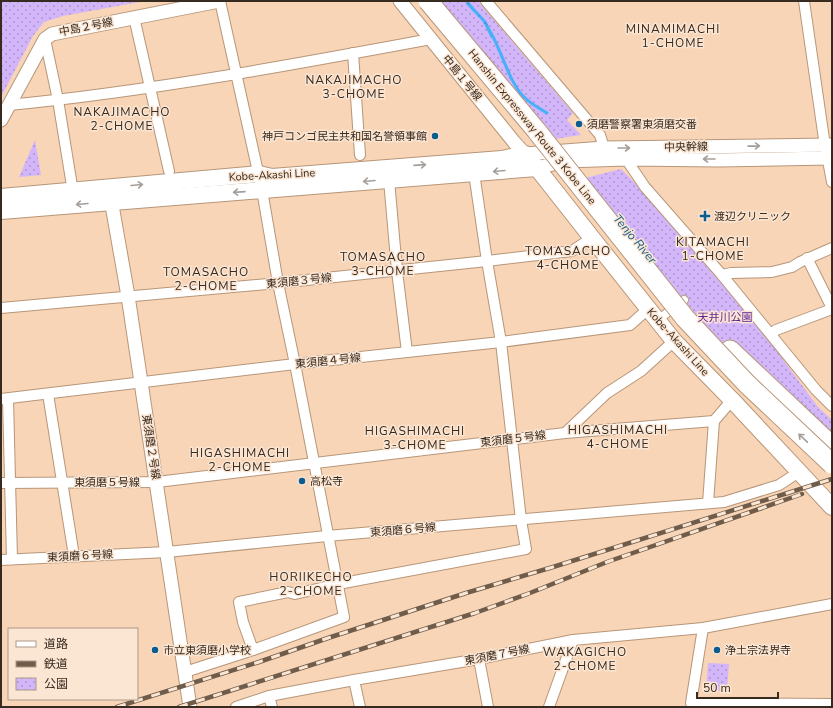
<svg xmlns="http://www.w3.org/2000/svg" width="833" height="708" viewBox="0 0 833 708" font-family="'Nunito Sans','Noto Sans JP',sans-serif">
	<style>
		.park { fill: url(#park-dots) }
		.water { fill: url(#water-waves) }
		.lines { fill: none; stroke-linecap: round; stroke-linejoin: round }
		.stream { stroke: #47b0fa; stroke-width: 3 }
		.pedestrian-casing { stroke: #b79679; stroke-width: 10 }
		.minor-casing { stroke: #b79679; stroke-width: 12 }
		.tertiary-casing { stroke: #b79679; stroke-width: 15 }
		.primary-casing { stroke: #b79679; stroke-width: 18 }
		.motorway-casing { stroke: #b79679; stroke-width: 21 }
		.pedestrian { stroke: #fff; stroke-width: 8 }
		.minor { stroke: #fff; stroke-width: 10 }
		.tertiary { stroke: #fff; stroke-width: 13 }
		.primary { stroke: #fff; stroke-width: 16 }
		.motorway { stroke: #fff; stroke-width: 19 }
		.rail-casing { stroke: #6f5c4a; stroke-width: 4.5 }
		.rail { stroke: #fbe5d3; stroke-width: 3; stroke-dasharray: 9; stroke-linecap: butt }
		.motorway-bridge-casing { stroke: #b79679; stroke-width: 21; stroke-linecap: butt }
		.motorway-bridge { stroke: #fff; stroke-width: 19 }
		.oneway { stroke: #a59f9a }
		.poi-dot { fill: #0b5d8f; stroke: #fbe5d3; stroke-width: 1.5 }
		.labels { text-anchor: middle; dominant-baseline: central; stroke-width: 3; stroke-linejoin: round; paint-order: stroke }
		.street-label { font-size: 11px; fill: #372a1e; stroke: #fbe5d3 }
		.poi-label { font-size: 11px; fill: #372a1e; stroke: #fbe5d3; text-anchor: start }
		.park-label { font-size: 11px; fill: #5c1f91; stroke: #fbe5d3 }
		.neighbourhood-label { font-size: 12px; letter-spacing: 1px; fill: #372a1e; stroke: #fbe5d3 }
		.water-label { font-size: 12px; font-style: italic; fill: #0e5b8c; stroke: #fbe5d3 }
	</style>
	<defs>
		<pattern id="park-dots" width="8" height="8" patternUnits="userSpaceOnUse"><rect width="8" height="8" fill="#d3b6fa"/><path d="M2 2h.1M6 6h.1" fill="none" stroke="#ac94ca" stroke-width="1.8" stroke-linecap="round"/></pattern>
		<pattern id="water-waves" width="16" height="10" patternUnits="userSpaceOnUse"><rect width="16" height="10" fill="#47b0fa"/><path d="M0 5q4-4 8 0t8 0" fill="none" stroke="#3c8fca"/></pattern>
	</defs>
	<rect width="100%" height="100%" fill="#f8d5b6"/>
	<!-- park -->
	<g class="park">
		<polygon points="1,1 145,1 63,16 44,22 33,36 1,97"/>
		<polygon points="440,1 478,1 573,113 567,120 581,135 555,139"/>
		<polygon points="35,140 41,175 19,177"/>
		<polygon points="621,169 636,184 714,275 740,301 818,407 832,420 832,465 728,352 581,179"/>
		<polygon points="708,663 729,664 727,691 706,690"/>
	</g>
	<!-- water -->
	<polygon class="water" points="468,1 486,21 494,36 491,38 483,22 466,4"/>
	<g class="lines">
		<!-- stream -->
		<path class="stream" d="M491,33C502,52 509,82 524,97C531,104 539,108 547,113"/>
		<!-- pedestrian casing -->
		<g class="pedestrian-casing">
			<polyline id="pedestrian" points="663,316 684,300"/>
		</g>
		<!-- minor casing -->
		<g class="minor-casing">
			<g id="minor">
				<polyline points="486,1 600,135 604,148"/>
				<polyline points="804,1 824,139 832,182"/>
				<polyline points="134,17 169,171"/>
				<polyline points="45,39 58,100 73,192"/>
				<polyline points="353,53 360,155"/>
				<path d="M9,105C151,91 291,65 431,39"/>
				<polyline points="626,159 645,187 722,275 816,390 832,406"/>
				<polyline points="389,180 397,271 407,352"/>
				<polyline points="807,258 832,308"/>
				<polyline points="722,275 731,273 772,272 792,267 800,262 832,248"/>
				<polyline points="1,308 278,283 487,261 572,251 592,238"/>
				<polyline points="771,334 776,330 832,309"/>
				<polyline points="48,394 74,556"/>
				<polyline points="1,399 295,364 501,342 630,325 648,309"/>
				<polyline points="8,399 12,559"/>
				<polyline points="565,433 607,393 641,371 674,341"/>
				<polyline points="1,483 157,482 565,433 714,421"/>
				<polyline points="708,503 714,421 732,400"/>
				<polyline points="1,560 167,552 327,536 724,502 779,485 799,472"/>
				<polyline points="703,628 691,703 832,704"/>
				<polyline points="253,650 243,622 239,602 288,592 295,594 338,584 526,549 521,520 501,342 487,261 474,173"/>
				<polyline points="479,659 488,707"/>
				<polyline points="185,672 253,650 344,617 295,364 278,283 262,190 220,1"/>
				<polyline points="354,680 360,707"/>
				<polyline points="269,696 272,707"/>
				<polyline points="236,707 269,696 354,680 479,659 573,640 703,628 832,604"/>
				<polyline points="549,707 573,640"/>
			</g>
		</g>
		<!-- tertiary casing -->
		<g class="tertiary-casing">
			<g id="tertiary">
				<polyline points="400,1 514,142 525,154 604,148 832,145"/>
				<polyline points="1,120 45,39 52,34 219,1"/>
				<polyline points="537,168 565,161 626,159 719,160 832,158"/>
				<polyline points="110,194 128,296 190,707"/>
			</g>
		</g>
		<!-- primary casing -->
		<g class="primary-casing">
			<g id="primary">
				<polyline points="1,197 259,174 272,177 502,159 525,154 537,168 592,238 674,341 732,400 832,507"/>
				<polyline points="1,211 537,168"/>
			</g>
		</g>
		<!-- motorway casing -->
		<g class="motorway-casing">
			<polyline id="motorway" points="730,350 832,446"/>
		</g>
		<!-- pedestrian -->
		<use href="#pedestrian" class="pedestrian"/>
		<!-- minor -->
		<use href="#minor" class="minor"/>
		<!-- tertiary -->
		<use href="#tertiary" class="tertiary"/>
		<!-- primary -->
		<use href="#primary" class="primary"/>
		<!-- motorway -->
		<use href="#motorway" class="motorway"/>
		<!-- rail casing -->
		<g class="rail-casing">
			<g id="rail">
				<polyline points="117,707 259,662 328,638 466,593 553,567 832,479"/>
				<polyline points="179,707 475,613 530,593 607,562 802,494"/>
			</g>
		</g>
		<!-- rail -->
		<use href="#rail" class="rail"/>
		<!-- motorway-bridge casing -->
		<g class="motorway-bridge-casing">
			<polyline id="motorway-bridge" points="428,1 536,130 685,318 747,384 832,464"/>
		</g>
		<!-- motorway-bridge -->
		<use href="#motorway-bridge" class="motorway-bridge"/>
	</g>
	<!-- one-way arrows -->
	<defs><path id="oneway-shaft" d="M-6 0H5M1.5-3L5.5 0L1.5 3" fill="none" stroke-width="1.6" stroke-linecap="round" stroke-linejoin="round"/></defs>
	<g class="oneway">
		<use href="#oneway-shaft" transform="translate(754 146) rotate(-1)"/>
		<use href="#oneway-shaft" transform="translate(624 148)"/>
		<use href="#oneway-shaft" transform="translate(709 159) rotate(-180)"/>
		<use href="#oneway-shaft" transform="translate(420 165) rotate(-4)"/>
		<use href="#oneway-shaft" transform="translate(499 171) rotate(175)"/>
		<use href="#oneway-shaft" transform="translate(369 181) rotate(175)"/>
		<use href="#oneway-shaft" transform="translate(137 185) rotate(-5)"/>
		<use href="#oneway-shaft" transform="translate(239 192) rotate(176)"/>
		<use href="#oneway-shaft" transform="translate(82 204) rotate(175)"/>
		<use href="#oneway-shaft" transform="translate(803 438) rotate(-137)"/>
	</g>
	<!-- markers -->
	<g class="poi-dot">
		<circle cx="579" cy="124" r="4"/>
		<circle cx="435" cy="136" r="4"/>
		<path d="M703 210h4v4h4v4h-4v4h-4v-4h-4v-4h4z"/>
		<circle cx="302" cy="481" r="4"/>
		<circle cx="155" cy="650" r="4"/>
		<circle cx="717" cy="650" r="4"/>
	</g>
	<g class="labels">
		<!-- street labels -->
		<g class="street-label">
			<text transform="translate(86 27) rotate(-11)">中島２号線</text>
			<text transform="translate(462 78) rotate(51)">中島１号線</text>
			<text transform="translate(532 127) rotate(51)">Hanshin Expressway Route 3 Kobe Line</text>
			<text transform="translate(686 147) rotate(-1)">中央幹線</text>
			<text transform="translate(272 175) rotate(-3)">Kobe-Akashi Line</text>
			<text transform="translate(299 281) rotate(-6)">東須磨３号線</text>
			<text transform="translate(678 342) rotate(48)">Kobe-Akashi Line</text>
			<text transform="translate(328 361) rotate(-6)">東須磨４号線</text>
			<text transform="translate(513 439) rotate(-7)">東須磨５号線</text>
			<text transform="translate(151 447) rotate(81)">東須磨２号線</text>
			<text x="107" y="482">東須磨５号線</text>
			<text transform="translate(403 530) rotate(-5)">東須磨６号線</text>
			<text transform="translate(80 556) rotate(-3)">東須磨６号線</text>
			<text transform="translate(497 655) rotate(-11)">東須磨７号線</text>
		</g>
		<!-- poi labels -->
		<g class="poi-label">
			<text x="587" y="124">須磨警察署東須磨交番</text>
			<text x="427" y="136" text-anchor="end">神戸コンゴ民主共和国名誉領事館</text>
			<text x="714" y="216">渡辺クリニック</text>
			<text x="310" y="481">高松寺</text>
			<text x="163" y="650">市立東須磨小学校</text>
			<text x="725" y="650">浄土宗法界寺</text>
		</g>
		<!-- park labels -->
		<g class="park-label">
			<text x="725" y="317">天井川公園</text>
		</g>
		<!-- neighbourhood labels -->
		<g class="neighbourhood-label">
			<text x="673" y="29">MINAMIMACHI<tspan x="673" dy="14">1-CHOME</tspan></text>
			<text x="354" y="80">NAKAJIMACHO<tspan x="354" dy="14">3-CHOME</tspan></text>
			<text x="122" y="112">NAKAJIMACHO<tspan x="122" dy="14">2-CHOME</tspan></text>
			<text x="713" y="242">KITAMACHI<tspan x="713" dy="14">1-CHOME</tspan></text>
			<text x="568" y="251">TOMASACHO<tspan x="568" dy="14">4-CHOME</tspan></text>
			<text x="383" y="257">TOMASACHO<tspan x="383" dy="14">3-CHOME</tspan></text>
			<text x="206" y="272">TOMASACHO<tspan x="206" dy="14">2-CHOME</tspan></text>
			<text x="618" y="430">HIGASHIMACHI<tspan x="618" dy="14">4-CHOME</tspan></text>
			<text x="415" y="431">HIGASHIMACHI<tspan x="415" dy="14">3-CHOME</tspan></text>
			<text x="240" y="453">HIGASHIMACHI<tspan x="240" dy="14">2-CHOME</tspan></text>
			<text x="311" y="577">HORIIKECHO<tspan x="311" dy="14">2-CHOME</tspan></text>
			<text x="585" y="652">WAKAGICHO<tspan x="585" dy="14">2-CHOME</tspan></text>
		</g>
		<!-- water labels -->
		<g class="water-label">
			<text transform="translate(635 239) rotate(50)">Tenjo River</text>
		</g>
	</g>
	<!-- border -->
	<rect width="833" height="708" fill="none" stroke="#372a1e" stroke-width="4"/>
	<!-- legend -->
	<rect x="8" y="628" width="130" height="72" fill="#fbe5d3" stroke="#ad9a8b"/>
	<rect x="16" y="641" width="20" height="6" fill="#ffffff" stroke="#ad9a8b"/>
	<text x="44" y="648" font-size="12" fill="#372a1e">道路</text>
	<rect x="16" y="661" width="20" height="6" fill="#6f5c4a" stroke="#ad9a8b"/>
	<text x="44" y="668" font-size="12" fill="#372a1e">鉄道</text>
	<rect x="16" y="678" width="20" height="12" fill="url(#park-dots)" stroke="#ad9a8b"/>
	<text x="44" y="688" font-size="12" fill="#372a1e">公園</text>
	<!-- scale -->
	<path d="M697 692v6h81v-6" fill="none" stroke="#372a1e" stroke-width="2"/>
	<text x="703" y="692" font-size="12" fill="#372a1e" stroke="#fbe5d3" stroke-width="3" paint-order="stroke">50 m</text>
</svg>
